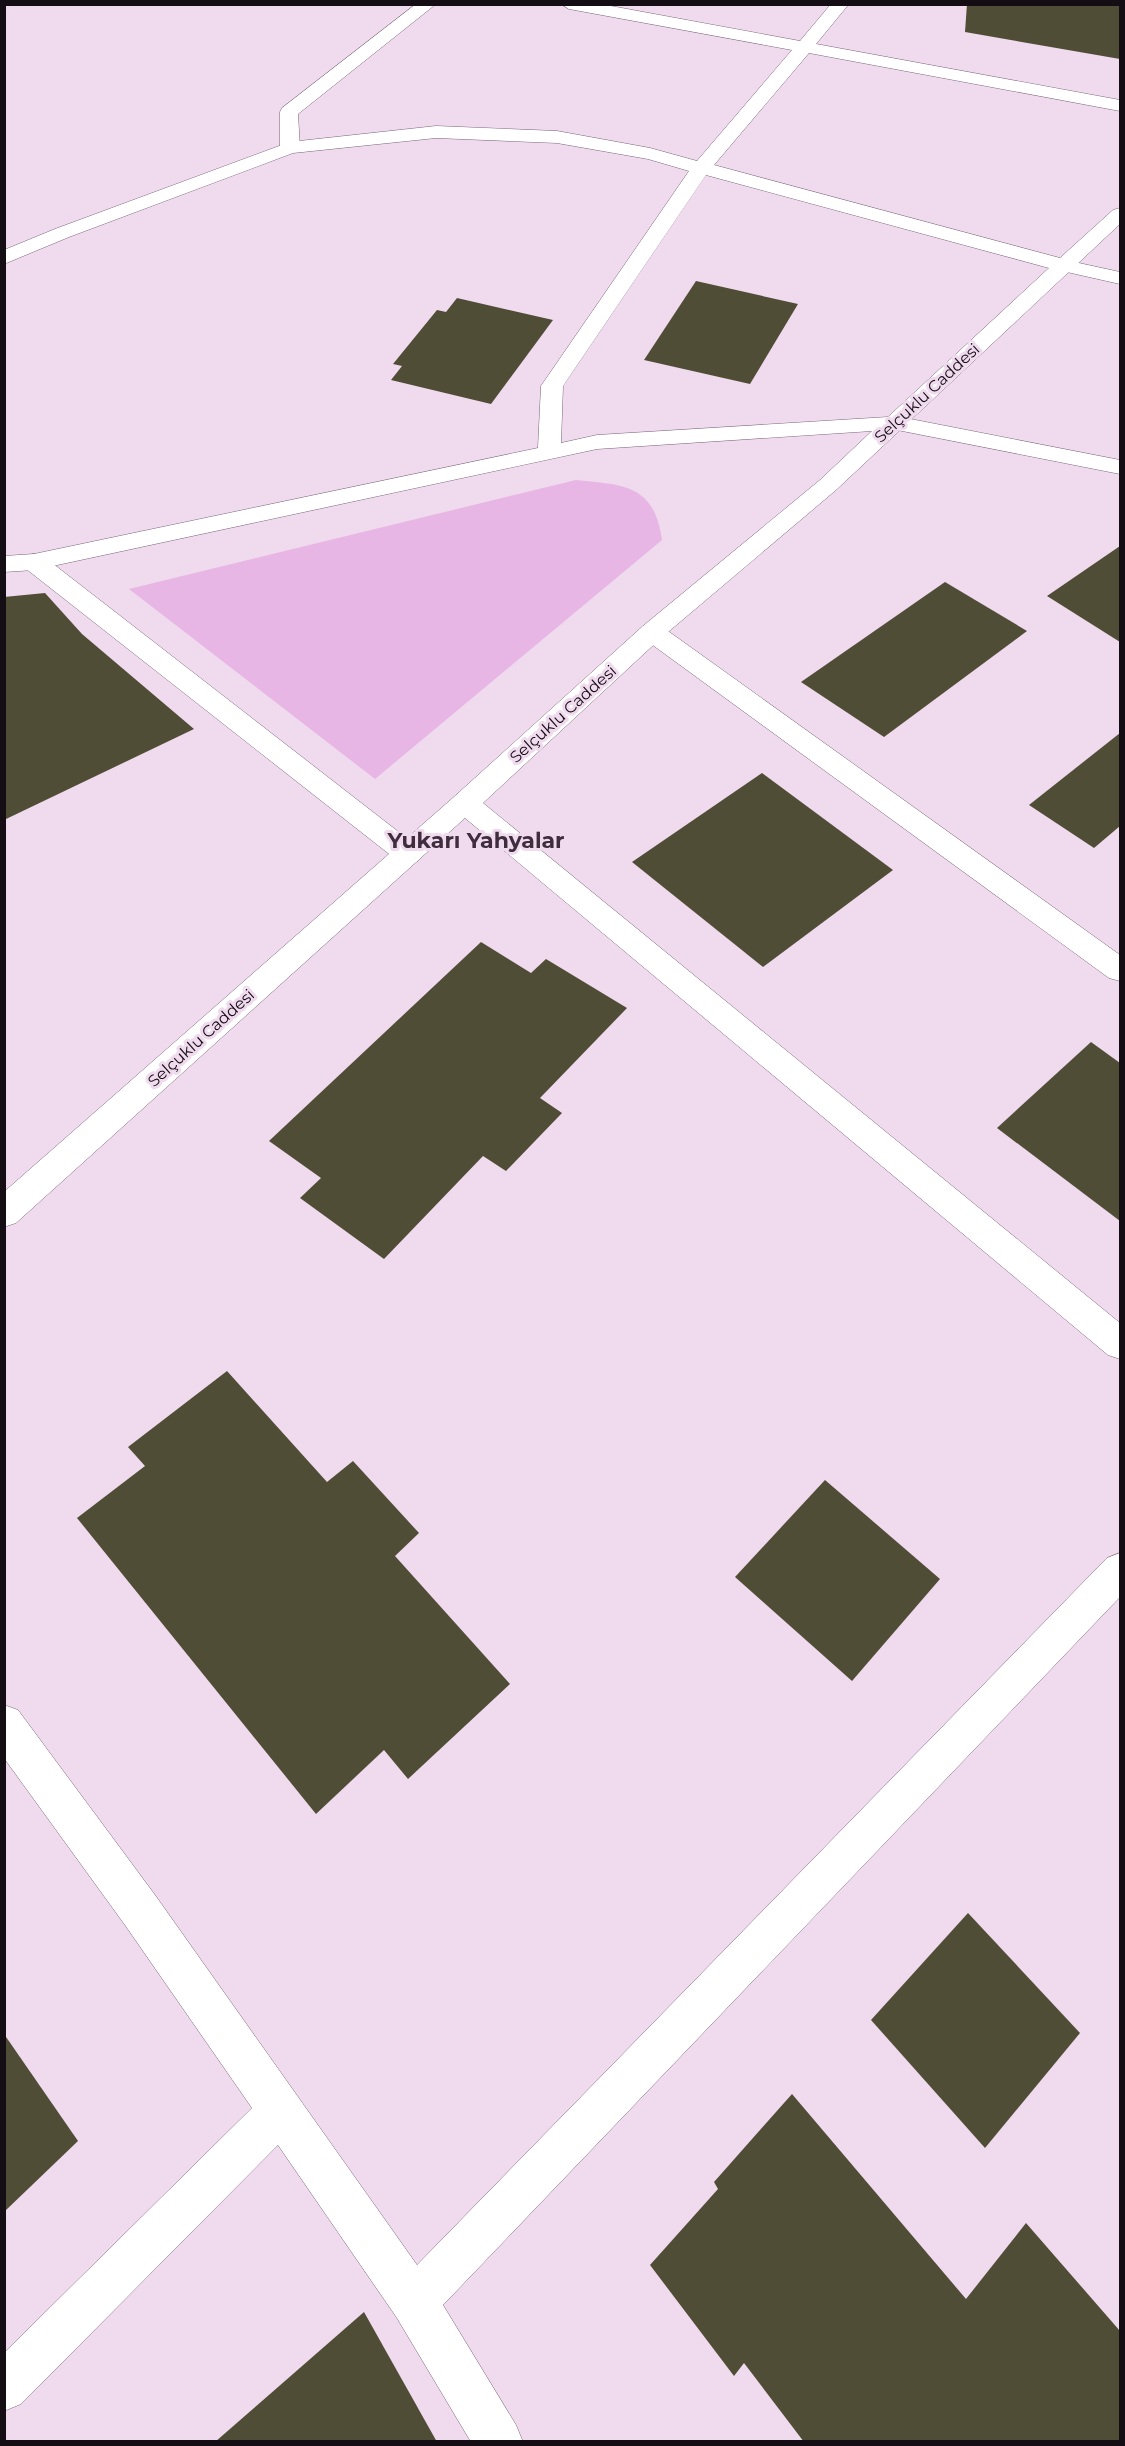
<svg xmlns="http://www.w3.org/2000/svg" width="1125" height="2446" viewBox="0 0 1125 2446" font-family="Montserrat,sans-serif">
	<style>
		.green { fill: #e7b6e4 }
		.building { fill: #504d36 }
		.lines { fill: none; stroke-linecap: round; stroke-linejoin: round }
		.minor-casing { stroke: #7a6678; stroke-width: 1 }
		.tertiary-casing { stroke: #7a6678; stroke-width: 1 }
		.minor { fill: #fff; fill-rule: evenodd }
		.tertiary { fill: #fff; fill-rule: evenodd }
		.labels { text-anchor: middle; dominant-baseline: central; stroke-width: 6; stroke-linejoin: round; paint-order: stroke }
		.street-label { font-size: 16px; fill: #150d14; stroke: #f0daee }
		.district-label { font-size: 22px; font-weight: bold; fill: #3f2d3e; stroke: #f0daee }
	</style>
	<rect width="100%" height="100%" fill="#f0daee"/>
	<!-- green -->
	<path class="green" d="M576,480C624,485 654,484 662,540L375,779L129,589Z"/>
	<!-- building -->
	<g class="building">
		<polygon points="967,4 1120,4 1120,59 965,32"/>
		<polygon points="696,281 798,304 750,384 644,360"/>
		<polygon points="457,298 553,320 491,404 391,380 402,366 393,364 437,310 446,312"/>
		<polygon points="1120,546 1120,642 1047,596"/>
		<polygon points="945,582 1027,631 884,737 801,682"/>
		<polygon points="45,593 82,634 194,729 4,820 4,597"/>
		<polygon points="1120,733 1120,826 1094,848 1029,805"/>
		<polygon points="762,773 893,870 763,967 632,862"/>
		<polygon points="481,942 531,973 546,959 627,1008 540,1098 562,1113 506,1171 483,1156 384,1259 300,1198 321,1178 269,1141"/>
		<polygon points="1091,1042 1120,1063 1120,1221 997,1128"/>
		<polygon points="227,1371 327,1482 353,1461 419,1533 395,1556 510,1684 408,1779 384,1750 316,1814 77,1518 145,1466 128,1447"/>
		<polygon points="825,1480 940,1579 852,1681 735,1577"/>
		<polygon points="968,1913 1080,2033 985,2148 871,2020"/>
		<polygon points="4,2034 78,2141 4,2212"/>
		<polygon points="792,2094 966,2299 1026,2223 1120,2331 1120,2442 804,2442 744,2363 734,2376 650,2265 718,2189 714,2182"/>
		<polygon points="364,2312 437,2442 215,2442"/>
	</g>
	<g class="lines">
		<!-- minor casing -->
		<g class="minor-casing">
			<g id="minor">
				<polygon points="416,4 436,4 298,114 300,148 297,152 283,152 280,148 280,112 282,108"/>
				<polygon points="1065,260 1120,272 1120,284 1058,270 1055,266 1058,262"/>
				<polygon points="895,416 1120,460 1120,474 887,428 884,423 887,418"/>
				<polygon points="34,554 43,556 418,847 422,854 418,861 408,864 398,861 25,568 22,562 25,556"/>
				<polygon points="652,624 661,626 1120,955 1120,981 1109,978 643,638 639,632 643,626"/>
				<polygon points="1120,1553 1120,1597 443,2305 516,2425 523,2442 471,2442 397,2318 278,2145 21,2404 4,2411 4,2353 252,2108 125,1925 4,1758 4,1705 18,1710 155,1895 417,2265 1107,1558"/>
			</g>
		</g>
		<!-- tertiary casing -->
		<g class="tertiary-casing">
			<path id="tertiary" d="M561,4H600L800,41L831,4H849L816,44L1120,100V111L809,53L714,165L1060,258L1113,210L1120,208V224L836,490L661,638L483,803L1120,1323V1359L1108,1355L465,818L16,1223L4,1227V1192L455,796L643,626L820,480L872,431L597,449L34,570L4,572V556L34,554L538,448L541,386L689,171L648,159L557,143L436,138L293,153L69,237L4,264V250L55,229L290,142L436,126L557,131L650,148L697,161L792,50L569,9ZM706,175L1049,268L888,417L597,435L561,443L563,386Z"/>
		</g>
		<!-- minor -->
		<use href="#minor" class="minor"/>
		<!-- tertiary -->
		<use href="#tertiary" class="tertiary"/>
	</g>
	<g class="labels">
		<!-- street labels -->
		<g class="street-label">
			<text transform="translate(927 393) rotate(-43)">Selçuklu Caddesi</text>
			<text transform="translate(563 714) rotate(-42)">Selçuklu Caddesi</text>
			<text transform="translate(201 1038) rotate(-42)">Selçuklu Caddesi</text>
		</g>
		<!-- district labels -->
		<g class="district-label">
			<text x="476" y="840">Yukarı Yahyalar</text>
		</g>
	</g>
	<!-- border -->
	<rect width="1125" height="2446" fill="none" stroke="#150d14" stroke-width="12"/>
</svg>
